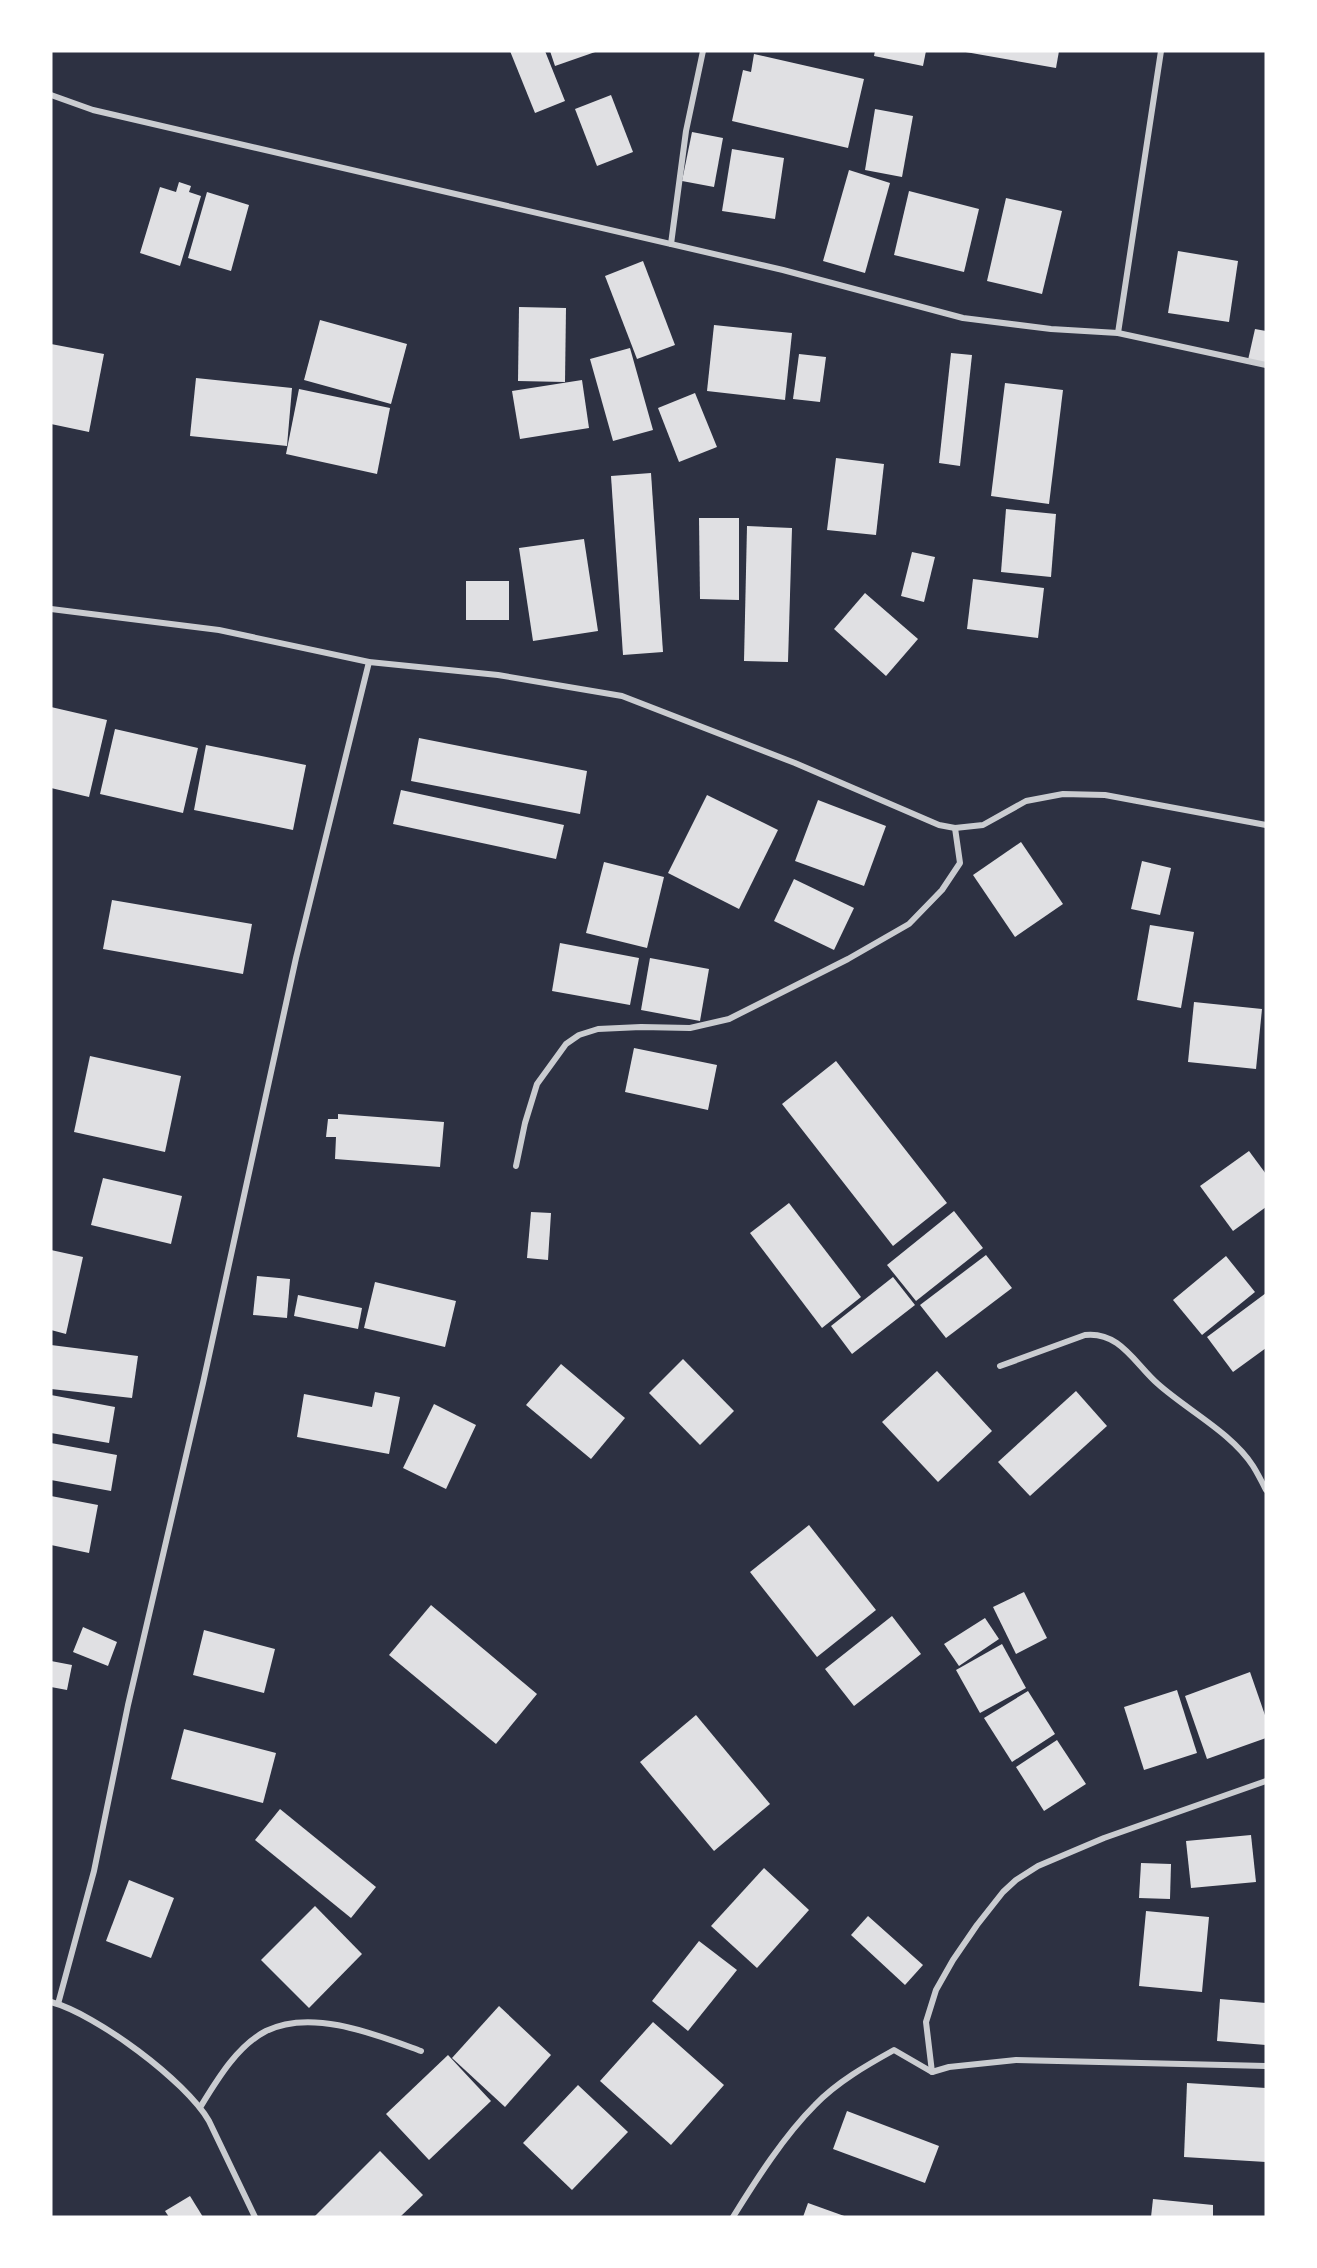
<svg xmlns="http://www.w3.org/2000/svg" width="1317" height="2268" viewBox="0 0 1317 2268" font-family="'Nunito Sans',sans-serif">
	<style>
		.building { fill: #e0e0e3 }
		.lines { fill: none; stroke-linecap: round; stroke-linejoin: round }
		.minor { stroke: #caccd0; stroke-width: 6 }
	</style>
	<rect width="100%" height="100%" fill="#2d3142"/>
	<!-- building -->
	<g class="building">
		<polygon points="510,51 545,51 565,101 535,113"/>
		<polygon points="550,51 598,51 555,66"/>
		<polygon points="875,51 926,51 923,66 874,56"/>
		<polygon points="960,51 1059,51 1056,68"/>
		<polygon points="754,54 864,79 848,148 732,121 743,70 751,72"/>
		<polygon points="611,95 633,152 597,166 575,109"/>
		<polygon points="875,109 913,116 902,177 865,170"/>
		<polygon points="692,132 723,138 714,187 682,181"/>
		<polygon points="732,149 784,158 775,219 722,211"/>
		<polygon points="849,170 890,183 865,273 823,261"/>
		<polygon points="179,182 191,186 189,192 201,196 180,266 140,253 160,187 176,192"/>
		<polygon points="909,191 979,209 964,272 894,255"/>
		<polygon points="207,192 249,205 231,271 188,258"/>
		<polygon points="1006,198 1062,211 1042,294 987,281"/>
		<polygon points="1178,251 1238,261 1229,322 1168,313"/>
		<polygon points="643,261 675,345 637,359 605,276"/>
		<polygon points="519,307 566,308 565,382 518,381"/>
		<polygon points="320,320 407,344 391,404 304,380"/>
		<polygon points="714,325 792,333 785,400 707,391"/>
		<polygon points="1255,329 1266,331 1266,364 1248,360"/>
		<polygon points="51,344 104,354 89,432 51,424"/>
		<polygon points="630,348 653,430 613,441 590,359"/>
		<polygon points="951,353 972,355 960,466 939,463"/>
		<polygon points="799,354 826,357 820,402 793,399"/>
		<polygon points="196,378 292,388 287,446 190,436"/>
		<polygon points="582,380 589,428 520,439 512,391"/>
		<polygon points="1005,383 1063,390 1049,504 991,496"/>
		<polygon points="299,389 390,408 377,474 286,454"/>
		<polygon points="695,393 717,447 679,462 658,408"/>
		<polygon points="836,458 884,464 876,535 827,530"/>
		<polygon points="651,473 663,652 623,655 611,476"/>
		<polygon points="1006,509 1056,514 1051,577 1001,572"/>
		<polygon points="699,518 739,518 739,600 700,599"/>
		<polygon points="747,526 792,528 788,662 744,661"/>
		<polygon points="584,539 598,631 533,641 519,548"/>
		<polygon points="912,552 935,557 924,602 901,596"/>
		<polygon points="973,579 1044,588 1038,638 967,629"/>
		<rect x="466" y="581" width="43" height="39"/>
		<polygon points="865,593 918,639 886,676 834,629"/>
		<polygon points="51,707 107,720 89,797 51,788"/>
		<polygon points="115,729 198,748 183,813 100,794"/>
		<polygon points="419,738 587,771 580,814 411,781"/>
		<polygon points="206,745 306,765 293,830 194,810"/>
		<polygon points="401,790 564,825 556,859 393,824"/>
		<polygon points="707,795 778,830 739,909 668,873"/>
		<polygon points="818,800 886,826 864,886 795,861"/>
		<polygon points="1021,842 1063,904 1015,937 973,875"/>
		<polygon points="1142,861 1171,868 1160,915 1131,909"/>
		<polygon points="604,862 664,877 647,948 586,933"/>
		<polygon points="794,879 854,908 834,950 774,921"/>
		<polygon points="112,900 252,924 243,974 103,949"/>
		<polygon points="1150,925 1194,932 1181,1008 1137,1000"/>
		<polygon points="560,943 639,958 630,1005 552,991"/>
		<polygon points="650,958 709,969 700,1021 641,1010"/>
		<polygon points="1194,1002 1262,1009 1256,1069 1188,1062"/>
		<polygon points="634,1048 717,1065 708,1110 625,1092"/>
		<polygon points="90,1056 181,1076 165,1152 74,1132"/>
		<polygon points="836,1061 947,1203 893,1246 782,1104"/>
		<polygon points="338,1114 444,1122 440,1167 335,1159 336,1137 326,1137 328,1119 338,1119"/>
		<polygon points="1249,1151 1266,1174 1266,1207 1233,1231 1200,1186"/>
		<polygon points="103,1178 182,1196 171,1244 91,1225"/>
		<polygon points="789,1203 861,1297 822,1328 750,1233"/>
		<polygon points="954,1211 983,1248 916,1301 887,1265"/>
		<polygon points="531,1212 551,1213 548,1260 527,1258"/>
		<polygon points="51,1250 83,1257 66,1334 51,1330"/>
		<polygon points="986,1255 1012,1288 946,1338 920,1305"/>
		<polygon points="1226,1256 1255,1292 1202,1335 1173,1300"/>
		<polygon points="257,1276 290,1279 287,1318 253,1315"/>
		<polygon points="893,1277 915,1305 852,1354 831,1326"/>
		<polygon points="375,1282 456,1301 445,1347 364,1328"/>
		<polygon points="1266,1293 1266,1348 1233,1372 1207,1337"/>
		<polygon points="298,1295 362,1308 358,1329 294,1316"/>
		<polygon points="51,1345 138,1356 132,1398 51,1389"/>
		<polygon points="683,1359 734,1411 700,1445 649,1393"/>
		<polygon points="561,1364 625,1418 591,1459 526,1405"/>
		<polygon points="937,1371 992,1431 938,1482 882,1422"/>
		<polygon points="1076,1391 1107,1426 1030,1496 998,1462"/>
		<polygon points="375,1392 400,1397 389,1454 297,1437 304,1394 372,1407"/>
		<polygon points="51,1395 115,1407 109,1443 51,1433"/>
		<polygon points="434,1404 476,1425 446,1489 403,1468"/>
		<polygon points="51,1443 117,1455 111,1491 51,1480"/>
		<polygon points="51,1496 98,1505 89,1553 51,1545"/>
		<polygon points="809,1525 876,1610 817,1657 750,1572"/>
		<polygon points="1024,1592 1047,1638 1016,1654 993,1607"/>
		<polygon points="431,1605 537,1694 496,1744 389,1655"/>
		<polygon points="892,1616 921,1654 854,1706 825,1669"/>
		<polygon points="985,1618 999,1639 959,1666 944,1644"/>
		<polygon points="83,1627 117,1642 108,1666 73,1652"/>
		<polygon points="204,1630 275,1649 264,1693 193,1675"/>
		<polygon points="1002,1644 1026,1688 980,1713 956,1670"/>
		<polygon points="51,1661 72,1665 67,1690 51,1687"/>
		<polygon points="1250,1672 1266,1718 1266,1738 1207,1759 1185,1696"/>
		<polygon points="1177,1690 1197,1753 1144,1770 1124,1707"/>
		<polygon points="1028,1691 1055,1734 1012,1762 984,1718"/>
		<polygon points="696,1715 770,1804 714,1851 640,1762"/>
		<polygon points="184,1729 276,1753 263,1803 171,1779"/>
		<polygon points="1057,1740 1086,1784 1044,1811 1016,1767"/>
		<polygon points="280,1809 376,1887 351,1918 255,1840"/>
		<polygon points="1251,1835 1256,1882 1191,1888 1186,1841"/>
		<polygon points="1141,1863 1171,1864 1170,1899 1139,1898"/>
		<polygon points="764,1868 809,1910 757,1968 711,1926"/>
		<polygon points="129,1880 174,1898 151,1958 106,1941"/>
		<polygon points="315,1906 362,1954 309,2008 261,1960"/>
		<polygon points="1146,1911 1209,1917 1202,1992 1139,1986"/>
		<polygon points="868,1916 923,1965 905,1985 851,1935"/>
		<polygon points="699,1941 737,1970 688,2031 652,2001"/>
		<polygon points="1220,1999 1266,2003 1266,2045 1217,2041"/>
		<polygon points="499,2006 551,2055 505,2107 452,2058"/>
		<polygon points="653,2022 724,2085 671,2145 600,2081"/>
		<polygon points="448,2055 491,2101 429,2160 386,2114"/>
		<polygon points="1187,2083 1266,2088 1266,2162 1184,2157"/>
		<polygon points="578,2085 628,2132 572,2190 523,2143"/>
		<polygon points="847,2111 939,2146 925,2183 833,2149"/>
		<polygon points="380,2151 423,2195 400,2217 314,2217"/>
		<polygon points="190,2196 203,2217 169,2217 165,2211"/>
		<polygon points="1153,2199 1213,2205 1213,2217 1151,2217"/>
		<polygon points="808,2203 847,2217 803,2217"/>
	</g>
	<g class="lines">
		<!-- minor -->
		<g class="minor">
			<polyline points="51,95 93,110 783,270 963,318 1051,329 1118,333 1266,365"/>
			<polyline points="671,244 686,131 703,51"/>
			<polyline points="1118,333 1161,51"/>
			<polyline points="51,609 219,630 369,662 498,675 622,696 795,763 939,825 955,828 983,825 1026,801 1063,794 1105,795 1266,825"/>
			<polyline points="516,1166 525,1123 537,1084 566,1044 579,1035 598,1029 641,1027 690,1028 729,1019 848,959 909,924 942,890 960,863 955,828"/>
			<path d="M1000,1366L1085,1335C1120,1331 1135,1364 1158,1384C1187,1410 1232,1433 1253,1466C1258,1474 1262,1482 1266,1490"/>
			<path d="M51,2002C96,2014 186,2081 209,2121L255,2217"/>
			<polyline points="58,2004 94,1871 128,1705 203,1383 296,958 369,662"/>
			<polyline points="932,2072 926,2022 936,1990 953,1960 977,1925 1003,1892 1016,1880 1038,1866 1104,1838 1266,1781"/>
			<path d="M201,2106C217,2080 237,2046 266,2031C312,2008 377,2035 421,2051"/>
			<path d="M733,2217C756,2180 784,2136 815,2105C837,2082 867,2065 894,2050L932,2072L949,2067L1016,2060L1266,2066"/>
		</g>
	</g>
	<!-- border -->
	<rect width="1317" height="2268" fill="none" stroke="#ffffff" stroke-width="105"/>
</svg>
